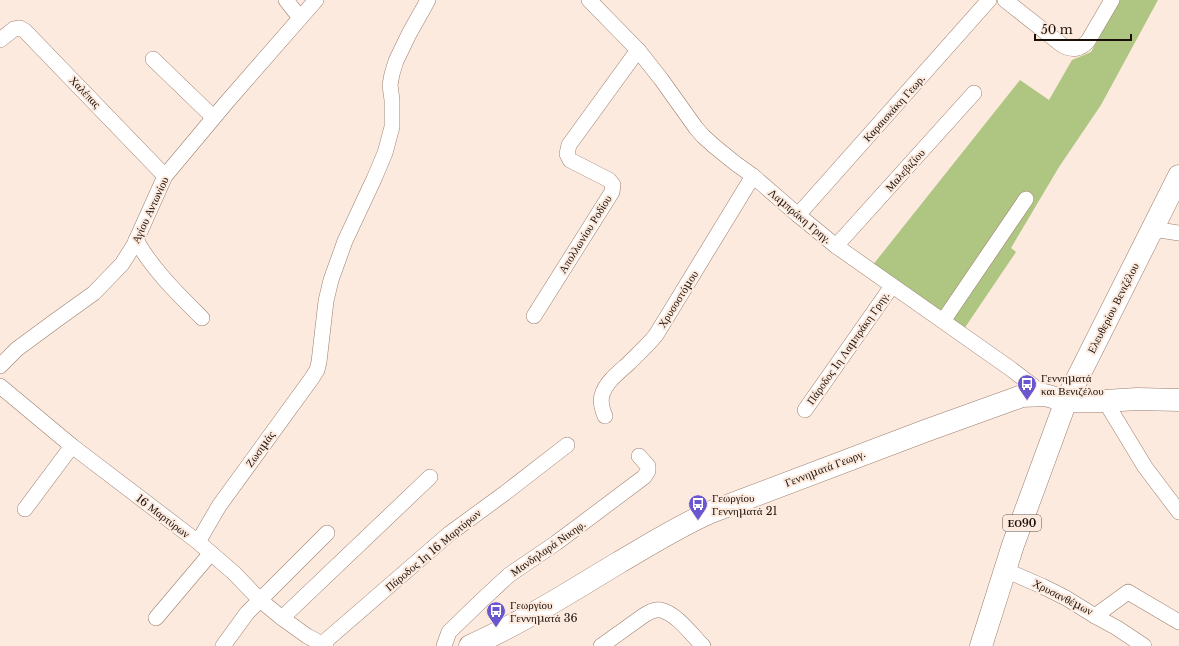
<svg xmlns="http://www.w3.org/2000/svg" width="1179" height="646" viewBox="0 0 1179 646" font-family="'Libre Baskerville',serif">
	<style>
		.green { fill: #aec681 }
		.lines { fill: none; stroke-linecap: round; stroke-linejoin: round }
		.street-casing { stroke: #9b7e6c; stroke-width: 16 }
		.secondary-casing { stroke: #9b7e6c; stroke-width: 23 }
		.primary-casing { stroke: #9b7e6c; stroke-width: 23 }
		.street { stroke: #fff; stroke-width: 15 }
		.secondary { stroke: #fff; stroke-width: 22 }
		.primary { stroke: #fff; stroke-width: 22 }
		.labels { text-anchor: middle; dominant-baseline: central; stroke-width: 4; stroke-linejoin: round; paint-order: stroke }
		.shield { fill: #fdeade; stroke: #5e5149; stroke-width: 1 }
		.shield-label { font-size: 10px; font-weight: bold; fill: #1a1009 }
		.street-label { font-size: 11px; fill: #1a1009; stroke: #fdeade }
		.poi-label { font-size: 11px; fill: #1a1009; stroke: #fdeade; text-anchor: start }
	</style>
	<rect width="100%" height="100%" fill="#fdeade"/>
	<!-- green -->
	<polygon class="green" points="1120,0 1158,0 1101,105 1059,167 1011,248 1016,252 964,329 872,266 1020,80 1049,100 1072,60 1091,52"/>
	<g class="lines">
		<!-- street casing -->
		<g class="street-casing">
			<g id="street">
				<polyline points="286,0 300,18"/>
				<polyline points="589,0 638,50 661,79 696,128 703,136 714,146 735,163 753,176 798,215 836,246 1011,369 1045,395"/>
				<path d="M1005,0L1062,45C1072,51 1081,49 1088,41L1112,0"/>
				<polyline points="0,40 14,29 20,28 25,31 165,176"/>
				<polyline points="153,59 213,117"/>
				<polyline points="798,215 989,0"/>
				<polyline points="1153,229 1179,233"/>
				<path d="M136,240C153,270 178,294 202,318"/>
				<polyline points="836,246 974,93"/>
				<polyline points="534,316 612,192 613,185 609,180 570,160 567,154 569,145 638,50"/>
				<polyline points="943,321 1026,199"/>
				<polyline points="0,366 17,349 55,321 94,293 122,264 134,245 165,176 226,103 316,0"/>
				<polyline points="0,386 72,446 198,542 234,573 260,600 282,618 307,636 326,646"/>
				<polyline points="1105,401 1145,467 1179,512"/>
				<polyline points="805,410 892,286"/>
				<path d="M605,416C602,409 600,402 602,395C606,382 618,373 628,364C637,355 647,346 656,335L753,176"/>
				<polyline points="25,509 72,446"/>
				<polyline points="198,542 219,506 312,378 317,370 319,362 326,301 331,280 345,241 374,179 385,153 392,127 392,100 390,85 392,74 396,61 409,34 428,0"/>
				<polyline points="1005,570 1042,586 1066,598 1095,616 1128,592 1179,622"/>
				<polyline points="1095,616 1117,628 1144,646"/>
				<polyline points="156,618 211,553"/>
				<polyline points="282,618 430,477"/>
				<polyline points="322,644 449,534 505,493 567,445"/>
				<polyline points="223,646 247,613 327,533"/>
				<polyline points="444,646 449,632 481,601 509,575 556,543 644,477 648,471 648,466 639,456"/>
				<path d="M601,646L643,616C649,612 654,609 661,610C677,614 692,635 703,646"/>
			</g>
		</g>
		<!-- secondary casing -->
		<g class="secondary-casing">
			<path id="secondary" d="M470,646C521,623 570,592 618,563C649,545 679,526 711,512L925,431L1011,400L1022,396L1045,395L1066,401H1105L1137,399L1179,400"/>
		</g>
		<!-- primary casing -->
		<g class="primary-casing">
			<polyline id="primary" points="981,646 1013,545 1066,401 1179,176"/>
		</g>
		<!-- street -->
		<use href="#street" class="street"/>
		<!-- secondary -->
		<use href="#secondary" class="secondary"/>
		<!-- primary -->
		<use href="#primary" class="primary"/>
	</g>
	<!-- icons -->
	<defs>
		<g id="bus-pin" transform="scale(1)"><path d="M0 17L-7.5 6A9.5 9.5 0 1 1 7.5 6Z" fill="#6a57d0" stroke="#fdeade"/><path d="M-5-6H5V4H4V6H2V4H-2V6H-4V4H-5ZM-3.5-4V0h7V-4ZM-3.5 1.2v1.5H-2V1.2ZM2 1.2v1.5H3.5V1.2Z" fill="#fff"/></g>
	</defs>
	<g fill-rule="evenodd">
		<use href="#bus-pin" x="1027" y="384"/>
		<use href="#bus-pin" x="698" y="504"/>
		<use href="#bus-pin" x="496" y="611"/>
	</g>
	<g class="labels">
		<!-- shield labels -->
		<rect class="shield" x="1003" y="515" width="38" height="16" rx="3"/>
		<g class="shield-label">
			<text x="1022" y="523">ΕΟ90</text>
		</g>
		<!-- street labels -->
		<g class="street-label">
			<text transform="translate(85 92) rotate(46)">Χαλέπας</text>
			<text transform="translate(894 108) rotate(-48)">Καραισκάκη Γεωρ.</text>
			<text transform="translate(905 170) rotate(-48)">Μαλεβιζίου</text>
			<text transform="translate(150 210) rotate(-65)">Αγίου Αντωνίου</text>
			<text transform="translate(800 216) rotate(40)">Λαμπράκη Γρηγ.</text>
			<text transform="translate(585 234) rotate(-58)">Απολλωνίου Ροδίου</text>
			<text transform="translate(678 299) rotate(-58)">Χρυσοστόμου</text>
			<text transform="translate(1113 308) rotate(-63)">Ελευθερίου Βενιζέλου</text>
			<text transform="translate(848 348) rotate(-55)">Πάροδος 1η Λαμπράκη Γρηγ.</text>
			<text transform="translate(260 449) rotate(-54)">Ζωσιμάς</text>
			<text transform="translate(825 468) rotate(-21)">Γεννηματά Γεωργ.</text>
			<text transform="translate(163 516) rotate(37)">16 Μαρτύρων</text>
			<text transform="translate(548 548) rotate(-35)">Μανδηλαρά Νικηφ.</text>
			<text transform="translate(433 550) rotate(-40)">Πάροδος 1η 16 Μαρτύρων</text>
			<text transform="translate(1063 597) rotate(27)">Χρυσανθέμων</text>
		</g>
		<!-- poi labels -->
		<g class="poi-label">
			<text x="1041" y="378">Γεννηματά<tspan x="1041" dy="13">και Βενιζέλου</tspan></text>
			<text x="712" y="498">Γεωργίου<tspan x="712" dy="13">Γεννηματά 21</tspan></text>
			<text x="510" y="605">Γεωργίου<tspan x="510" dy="13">Γεννηματά 36</tspan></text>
		</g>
	</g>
	<!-- scale -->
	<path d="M1035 34v6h96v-6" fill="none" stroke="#1a1009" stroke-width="2"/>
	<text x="1041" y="34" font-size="12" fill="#1a1009" stroke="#fdeade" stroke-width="3" paint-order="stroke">50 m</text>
</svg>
